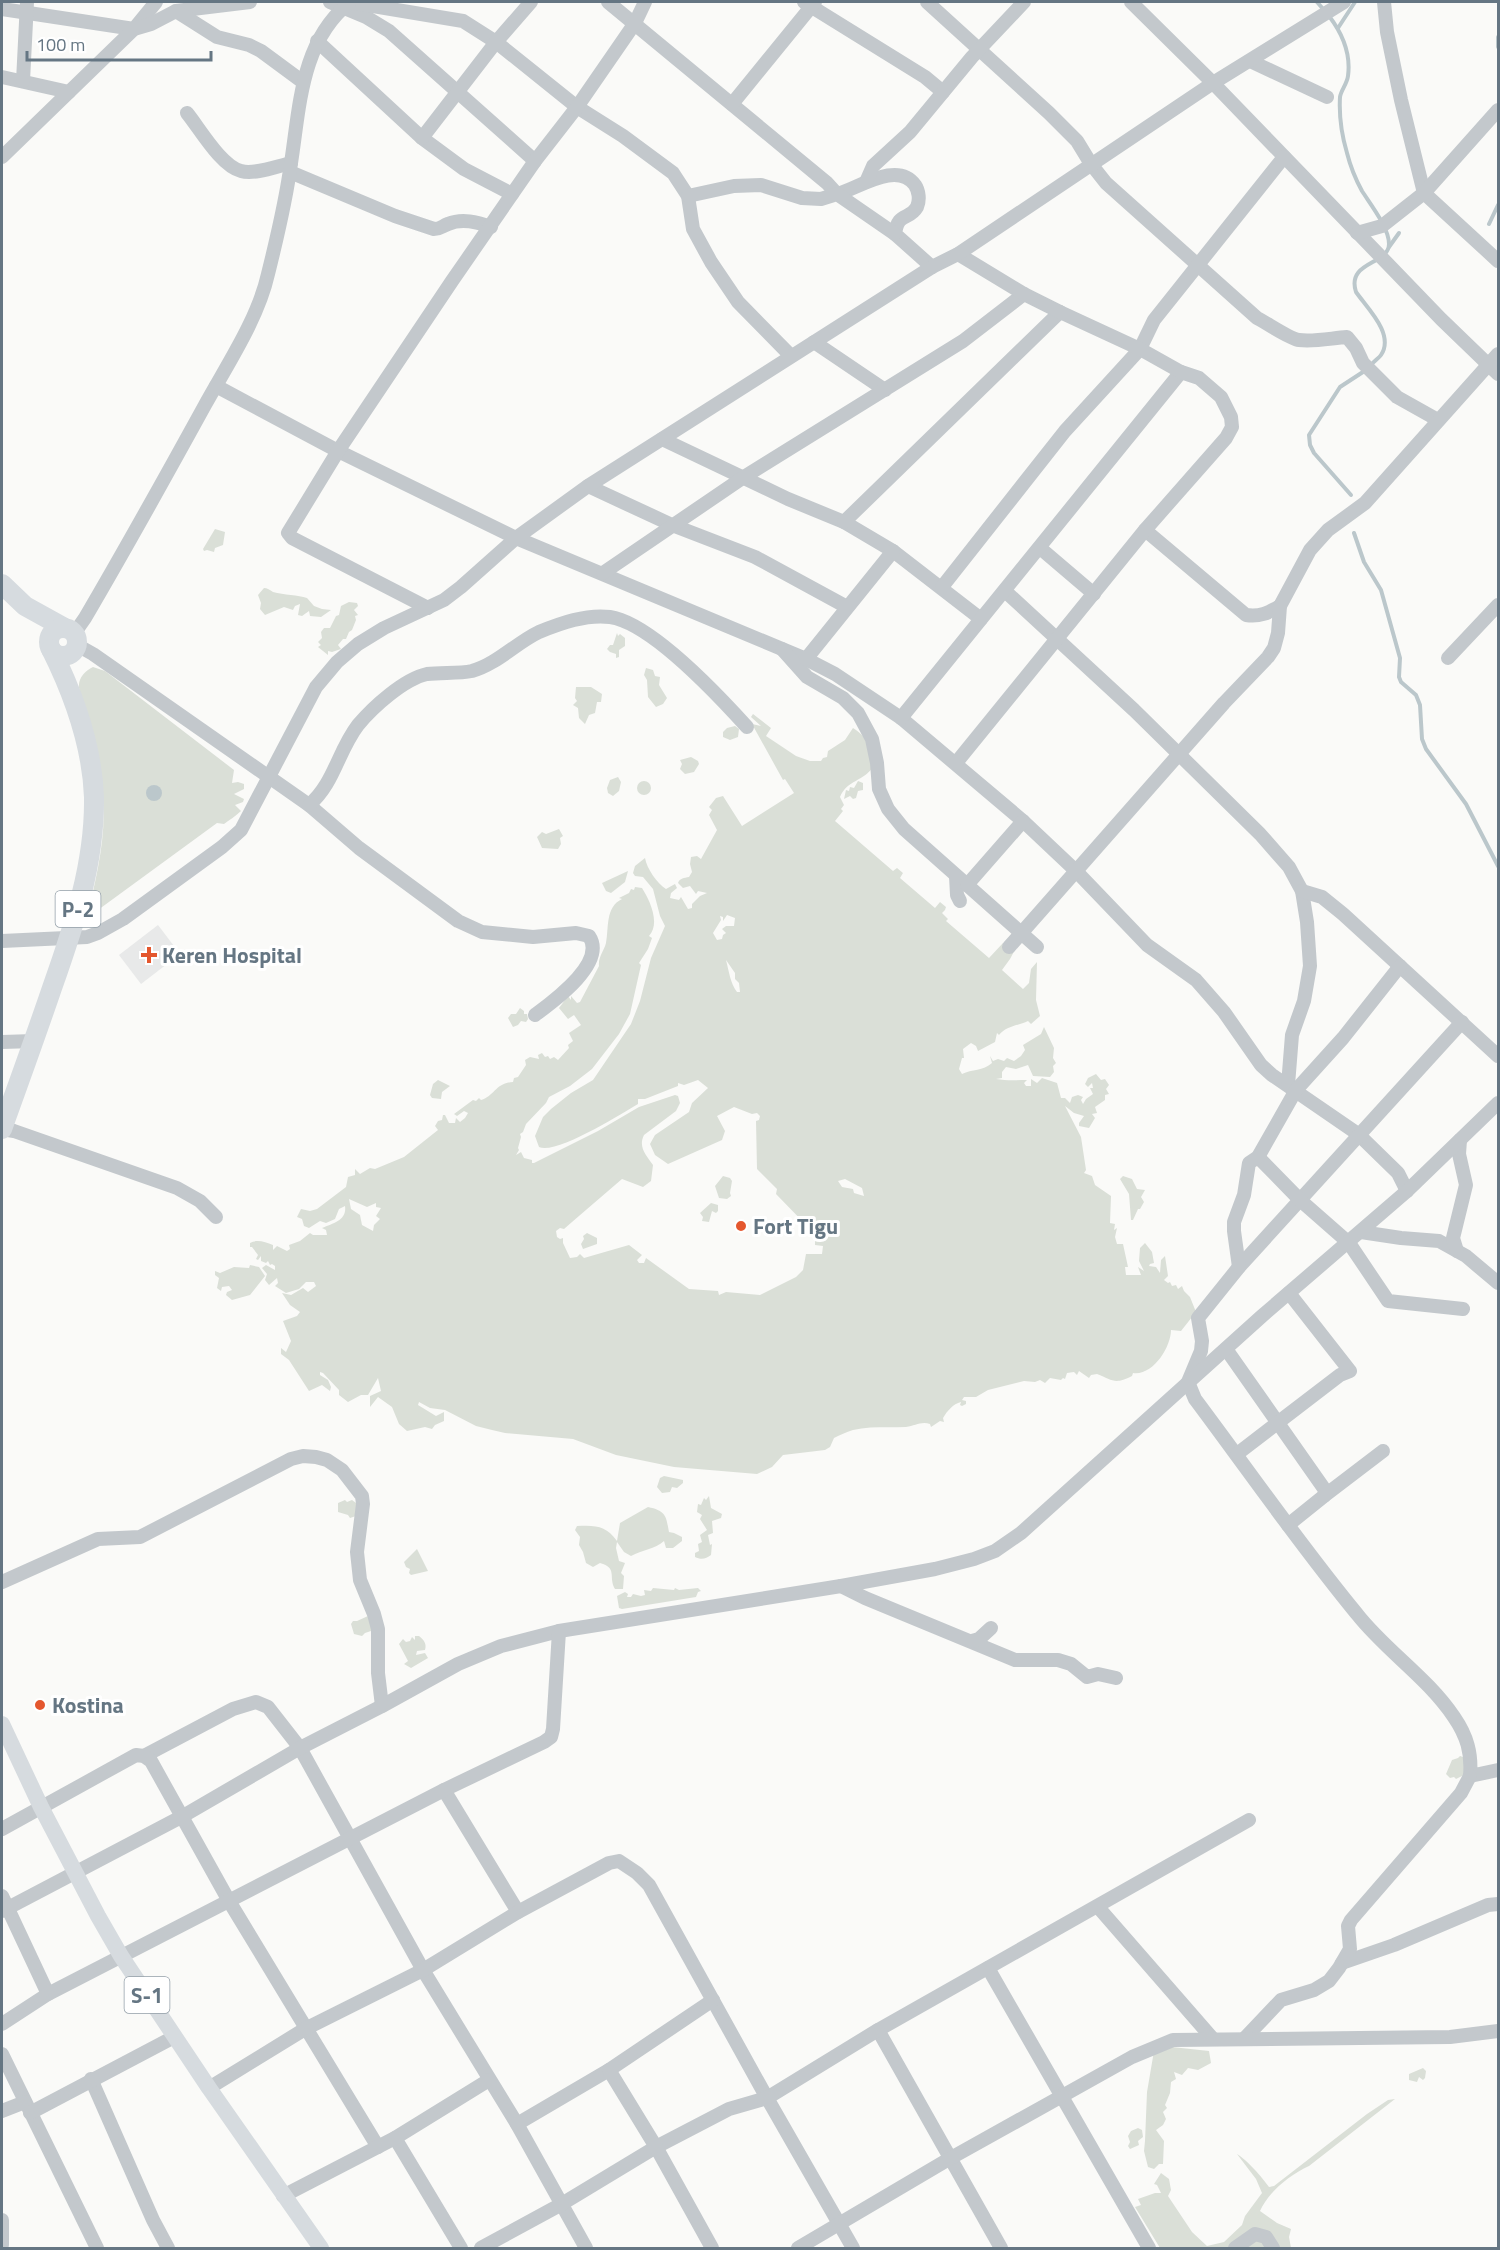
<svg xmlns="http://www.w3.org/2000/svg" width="1500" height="2250" viewBox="0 0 1500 2250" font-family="'Titillium Web',sans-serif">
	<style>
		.built { fill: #e8e9e9 }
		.green { fill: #dadfd7; fill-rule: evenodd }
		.water { fill: #bbc7cb }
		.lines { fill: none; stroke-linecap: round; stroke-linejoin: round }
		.stream { stroke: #bbc7cb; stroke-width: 4 }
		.minor { stroke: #c3c8cc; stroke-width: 14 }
		.major { stroke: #d6dbdf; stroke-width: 16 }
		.highway { stroke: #d6dbdf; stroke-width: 20 }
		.poi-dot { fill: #e4572e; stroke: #fff; stroke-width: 2 }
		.labels { text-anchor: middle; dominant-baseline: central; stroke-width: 6; stroke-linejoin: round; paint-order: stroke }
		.shield { fill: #fff; stroke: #939fa8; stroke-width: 1.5 }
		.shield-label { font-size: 21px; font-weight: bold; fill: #657683 }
		.poi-label { font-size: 22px; font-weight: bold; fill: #657683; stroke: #fff; text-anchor: start }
	</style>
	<rect width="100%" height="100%" fill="#fafaf8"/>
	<!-- built -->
	<polygon class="built" points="158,925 180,954 141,984 119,955"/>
	<!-- green -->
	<g class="green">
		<polygon points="215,529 225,532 223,545 215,548 214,552 207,550 204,551 203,549"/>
		<path d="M264,588C267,588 270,590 273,592C284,595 298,595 307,598L314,606L322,609L331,610L321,617L310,616L309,611L302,616L298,615L300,604L295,606L293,610L284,607L265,615L260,609L261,603L258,595Z"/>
		<polygon points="349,602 357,603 358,606 354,610 358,615 355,616 356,620 352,630 349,632 346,639 343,639 338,645 341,649 332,652 328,651 328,655 318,647 321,645 318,642 322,638 321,632 324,628 330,628 336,616 339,615 341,606"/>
		<polygon points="617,633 618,636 620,634 625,638 625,646 619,650 619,657 616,658 616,654 610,652 607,649 610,645 613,645"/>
		<path d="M93,667L105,671L234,770L232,783L238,782L244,784V789L234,794L244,799L243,802L235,805L241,811C236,816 229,820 224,824L217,823L87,918C96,878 108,833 102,791C99,768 95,742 89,719C86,709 81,699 79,688C78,678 85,671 93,667Z"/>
		<polygon points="646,668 653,670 655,676 660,677 659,685 667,698 663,704 656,707 648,697 647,680 644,675"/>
		<polygon points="576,687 591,687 602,694 601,702 597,702 595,713 589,715 585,724 579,718 578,708 573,705 577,701 575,698"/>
		<path d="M753,714L771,728L766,736L796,756L810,761H821L823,758L827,757L828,751L845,740L853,728C871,740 869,747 873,767C864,781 847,780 840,797L844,805L841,809L843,811L835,821L893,871L897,868L903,873L900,878L935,908L940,902L946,907L945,910L942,913L948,919L946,921L989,958L1003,943L1007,946L1018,944L1010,959L1002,970L1023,989L1029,983L1031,969L1037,962L1036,1000L1040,1016L1031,1024L1028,1021C1020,1025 1006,1026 999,1035L997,1033L995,1042L978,1051L976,1046L971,1043L963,1049L964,1058H962L959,1069L962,1074C972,1069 983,1071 992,1063L990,1056L993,1061L998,1059L1004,1061L1007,1058L1014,1061L1021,1056L1025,1050L1023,1045L1041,1034L1044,1027L1054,1048L1053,1058L1056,1063L1053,1066L1054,1072L1050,1077L1033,1076L1028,1065L1016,1069L1006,1067L1002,1072V1078L996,1079C1008,1081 1016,1080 1027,1080L1024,1083L1026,1086H1031V1079L1037,1083L1042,1078L1057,1083L1061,1098H1065L1070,1103L1072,1097L1078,1095L1083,1097L1081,1100L1083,1104L1086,1099L1093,1094L1090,1088H1093L1092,1083L1088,1087L1085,1084L1088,1078L1096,1074L1101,1080L1105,1079L1109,1085L1106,1089L1109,1094L1105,1095V1100L1095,1107L1097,1113L1092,1114L1095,1118L1089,1128L1079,1126V1123L1084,1116L1074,1113L1065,1106L1081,1137L1086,1170L1084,1173L1092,1176L1095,1185L1111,1196L1110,1223L1115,1224L1114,1230L1117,1228L1115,1237L1117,1244H1123L1128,1267H1125L1126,1275H1141L1138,1267L1144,1271L1139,1261L1140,1248L1145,1243L1152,1252L1154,1263L1150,1264L1149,1266L1156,1267L1160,1273L1161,1260L1165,1256L1168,1276L1164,1280L1168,1283L1170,1282L1172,1286L1176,1285L1178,1289L1182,1286L1184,1291L1190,1297L1196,1312L1181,1331L1171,1330C1171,1347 1153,1376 1133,1373L1132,1376C1115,1385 1112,1380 1097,1374L1091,1375L1089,1378L1079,1371L1077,1375L1074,1372L1067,1373L1065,1379L1063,1378L1061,1380L1050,1378L1045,1383L1040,1380L1035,1382L1024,1381L988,1390L976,1397H964L962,1400L966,1401V1404L962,1406L960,1405L961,1402C953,1404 947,1411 943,1418L944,1422L940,1421L931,1427L930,1424C921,1421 915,1426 906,1427C888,1428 870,1426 853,1430C846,1432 840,1435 834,1438L830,1447L825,1450L783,1455L772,1467L757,1474L674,1467L616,1455L573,1439L505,1433L492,1430L476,1426L445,1410L430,1408L419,1402L418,1405L436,1416L444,1412V1421L435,1425L432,1429L425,1427L407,1431L399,1424L392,1407L378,1397L370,1407V1396L381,1391L378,1378L368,1395H361L348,1402L339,1395V1390L323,1373L320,1372V1375L328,1380L331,1387L330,1391L322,1385L309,1391L289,1360L281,1354V1348L286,1352L291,1341L283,1321L297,1316L300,1312L290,1305L282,1293L291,1295L303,1288L308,1292L316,1286L314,1282H306L299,1289L286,1293L275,1286L278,1283L277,1278L269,1285L265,1280L267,1274L262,1268L266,1265L275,1270V1266L272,1264L270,1265L268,1261L266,1263L261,1261V1256L258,1260L256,1259L258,1255L252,1247H250V1243C257,1239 265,1242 273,1245V1250L277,1246L287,1251L290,1249L289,1245L300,1241L310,1233L313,1235H327L326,1230L322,1228C334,1223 347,1220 345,1206L339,1209L335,1219L326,1223L320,1221L309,1228L304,1226L302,1219L297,1217L301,1209L310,1211L317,1209L346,1187L348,1177L355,1175V1169L360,1174L370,1168L375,1169L404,1157L438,1130L435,1126L438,1121L442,1120L443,1115H445L449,1123H455L456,1118L460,1122L465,1118L468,1113L464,1111L457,1116L454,1114L473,1100L476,1101L479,1098L481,1100C495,1096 495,1083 513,1082L514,1078L518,1077L526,1065L525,1060L530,1057L539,1059L538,1055L542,1053L545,1057L548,1056L550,1059L554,1057L558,1060L569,1048L568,1045L573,1041L569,1033L581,1025L574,1015L568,1019L559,1008L568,996L571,1000V996L577,1003L580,1002L599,966C598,957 604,951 606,943C609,928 605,907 622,899L619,898L629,893L631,889L634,890L635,887L642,888C649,899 661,923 649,936L652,938L648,949L639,963L641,965L630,1014L619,1034L592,1069L570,1086L549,1097L546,1103L526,1124L523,1132L520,1134L521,1137L518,1148L519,1150L516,1155L521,1152L524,1158L532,1160V1163H534L598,1131L639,1107L675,1095L678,1096L680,1103L676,1111L644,1135C638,1147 646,1155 653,1165L651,1181L643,1187L622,1179L572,1222L564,1229L560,1228L556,1231L557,1237L560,1239L563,1238V1243L570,1258L577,1257L580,1254L584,1258L629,1245L642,1255L637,1260L639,1263H644L646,1258L689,1289L718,1291L719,1295L726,1292L760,1295L796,1277L803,1270L806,1254H822L823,1246L815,1245V1237L809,1234V1228L776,1194L777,1189L757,1169L756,1121L759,1120L760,1116L757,1113L752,1114L734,1107L717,1116L725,1131L722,1140L668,1164L655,1155L650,1144L655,1135L689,1112L692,1103L708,1088L698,1080L684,1085L678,1083V1086L645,1099H638V1104C621,1114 556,1155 539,1147L535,1136L543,1117L551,1109L571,1093L593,1080L631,1024L640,1001L651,958L665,926L660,916L653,889L643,877L635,876L633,873L635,866L645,858C647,869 657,883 666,889L675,884L677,888L671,893L670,898L679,900L681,897L688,909L692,908V904L700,896L707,893L698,891L696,894L690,886L683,888L678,883C680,878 684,878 689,877L692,872L690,864L691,857L697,856L701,859L717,830L709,815L712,810L709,807L716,798L723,796L742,826L794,793L785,779L783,780L752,724L761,726L751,717ZM727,915L735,918L734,926H726L722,929L726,933L723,935L722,939L717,940L713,933L721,920L720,916L723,917V921ZM726,960L735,973V979L739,983L740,992H737C730,983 729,971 726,960ZM845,1179L862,1188L864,1196L854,1193L853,1189L842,1187L838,1181ZM349,1199L367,1207L376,1203V1207L381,1208L376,1216L380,1219L374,1225L373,1231L362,1225L360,1215L351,1209Z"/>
		<polygon points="735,726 739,729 738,737 730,740 723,737 723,732 727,728"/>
		<polygon points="691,757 698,761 699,764 694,772 685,774 680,769 682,764 680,760"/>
		<polygon points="618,777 621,782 619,791 613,796 608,793 607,788 610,780"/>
		<polygon points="858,781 863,783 863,790 858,791 856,798 853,799 850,796 844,799 846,790 849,791 850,787 854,788"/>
		<circle cx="644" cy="788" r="7"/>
		<polygon points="559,829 563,836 560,838 561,844 558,849 542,848 537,837 542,832 546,834"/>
		<polygon points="628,871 625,882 611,893 606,891 602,883"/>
		<polygon points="520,1008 524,1011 524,1014 527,1014 528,1019 526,1022 521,1021 518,1025 513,1027 508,1018 511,1014 516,1014"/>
		<polygon points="438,1080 450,1086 442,1092 441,1099 432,1098 430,1095 433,1084"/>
		<polygon points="723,1176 730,1178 732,1181 730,1193 731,1196 727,1199 719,1198 715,1186"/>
		<polygon points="1123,1176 1132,1179 1137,1189 1145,1190 1141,1197 1144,1202 1140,1209 1138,1209 1133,1220 1131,1220 1129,1194 1120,1179"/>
		<polygon points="711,1203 718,1205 718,1211 716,1213 712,1211 709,1222 702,1221 703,1217 700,1213"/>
		<polygon points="587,1233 597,1238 597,1244 583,1249 581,1244 584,1239 583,1236"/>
		<polygon points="250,1265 259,1267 265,1276 250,1295 232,1300 226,1295 227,1292 232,1290 229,1286 222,1287 221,1291 217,1288 219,1278 215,1275 215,1271 220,1273 234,1267 249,1268"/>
		<polygon points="664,1476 683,1480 683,1483 677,1488 672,1487 670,1492 662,1493 657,1487 660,1478"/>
		<path d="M709,1496L711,1508L722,1514L721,1518L712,1521L713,1533L708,1535L710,1545L712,1544L711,1555C706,1559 701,1560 695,1557V1553L699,1551L698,1544L702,1542L700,1535L707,1530L700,1519L702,1515L697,1512L698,1504L701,1505L704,1498L706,1500Z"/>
		<polygon points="345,1500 347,1502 352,1500 356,1503 356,1516 350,1518 348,1515 338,1512 338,1503"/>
		<path d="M648,1507C667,1511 666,1517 669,1532L674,1533L682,1537V1541L673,1548H666L664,1541C655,1549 642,1550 631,1556L624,1552L617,1542L616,1548L619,1561L625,1563L621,1573L624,1576L623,1589H615C608,1577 618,1568 600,1563L593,1567L586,1563L583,1552L579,1545L580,1537L575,1530L577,1526C597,1525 606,1526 617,1541L620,1523Z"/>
		<polygon points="417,1549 428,1571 411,1575 409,1573 410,1569 406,1567 404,1562"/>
		<polygon points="653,1588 674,1590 675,1588 679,1590 698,1588 701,1591 698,1592 696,1597 622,1609 619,1608 617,1596 625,1592 628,1594 627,1597 631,1597 633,1594 641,1596 645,1595 644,1590 651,1591"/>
		<polygon points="368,1616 372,1620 371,1631 365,1633 362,1636 354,1634 351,1624 353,1621 357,1621"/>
		<path d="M415,1636H419C424,1640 427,1644 425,1650L417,1651L416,1655L425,1653L428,1658L411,1668L404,1664L408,1661L399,1644L403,1639L406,1642L410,1641L412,1637L415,1640Z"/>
		<polygon points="1460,1756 1463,1757 1466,1774 1456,1779 1454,1777 1450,1778 1446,1774 1452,1760 1458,1758"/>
		<polygon points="1172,2047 1209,2051 1211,2063 1198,2070 1188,2068 1182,2075 1174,2072 1176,2079 1171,2082 1170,2093 1165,2105 1167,2108 1163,2112 1166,2119 1163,2125 1156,2130 1164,2141 1163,2164 1159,2164 1154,2169 1148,2167 1144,2151 1145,2141 1147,2092 1154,2051"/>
		<polygon points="1423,2068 1426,2071 1425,2078 1423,2080 1419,2077 1417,2082 1409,2080 1409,2074"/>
		<path d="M1395,2099L1309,2166C1290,2175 1269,2191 1260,2211L1277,2223L1291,2229L1289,2237L1291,2248H1266L1264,2247L1262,2248H1160L1135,2207L1141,2205L1138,2199L1155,2193H1161L1157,2185L1154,2184L1161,2173L1169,2179L1171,2190L1168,2196L1192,2232L1207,2246L1224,2242L1242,2225L1245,2216L1262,2193L1256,2179L1237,2154C1247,2160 1262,2177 1269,2187L1274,2186L1367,2114L1388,2100Z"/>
		<polygon points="1138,2128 1142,2130 1143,2137 1138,2141 1139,2145 1130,2149 1128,2146 1130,2142 1128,2136 1131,2131"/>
	</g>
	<!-- water -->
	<circle class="water" cx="154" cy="793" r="8"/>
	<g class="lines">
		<!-- stream -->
		<g class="stream">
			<polyline points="1317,2 1324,10"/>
			<path d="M1329,16C1342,33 1351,54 1348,76C1347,84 1341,90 1340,97C1339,114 1342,136 1347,153C1350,165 1356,180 1362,191C1371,205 1389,228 1389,244C1389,265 1346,261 1356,292C1367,308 1395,334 1381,355C1379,358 1374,361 1371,365"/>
			<polyline points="1338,28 1355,2"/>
			<polyline points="1498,37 1498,47"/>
			<polyline points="1489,224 1498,205"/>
			<polyline points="1389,247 1399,233"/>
			<polyline points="1351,495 1314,453 1310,445 1309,435 1340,387 1366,370"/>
			<polyline points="1354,533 1364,562 1381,590 1400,658 1399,677 1401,682 1416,695 1420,705 1422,739 1426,749 1466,804 1498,866"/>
		</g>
		<!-- minor -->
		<g class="minor">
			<polyline points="330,2 366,17 389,31 535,161"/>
			<polyline points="349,2 463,21 496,42 577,107 623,136 673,173 688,196 693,229 711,262 738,302 791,356"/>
			<path d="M608,2L827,183L837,194C857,189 897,160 915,185C919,191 920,200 917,207C909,221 898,211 895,234L932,267"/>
			<polyline points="804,2 925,77 943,92"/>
			<path d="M927,2L1049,113L1077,141L1091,164L1106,183L1257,318C1267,323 1290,339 1299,340C1314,342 1332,338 1347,337L1356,348L1363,363L1397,397L1438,420"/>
			<polyline points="1131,2 1213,83 1441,319 1498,374"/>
			<polyline points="1384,2 1387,32 1401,100 1424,193 1498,261"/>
			<polyline points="2,9 134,29 156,2"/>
			<polyline points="176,11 250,2"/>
			<polyline points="317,41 422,138 464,169 512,194"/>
			<polyline points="1250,61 1327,97"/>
			<polyline points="2,77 69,92"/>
			<polyline points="23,81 27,2"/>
			<polyline points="732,104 815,2"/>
			<path d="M187,113C200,129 221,166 241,171C255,175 277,166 291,163"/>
			<polyline points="422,138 496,42 531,2"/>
			<polyline points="2,157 134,29 151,24 176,11 217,37 249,45 261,51 303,82"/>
			<path d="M290,172L395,216L434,229C441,229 442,226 448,224C462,218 477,222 491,227"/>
			<polyline points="866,182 873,166 910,132 972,57 1024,2"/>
			<polyline points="688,196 734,186 761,185 802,198 821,199 837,194 895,234"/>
			<polyline points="1357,233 1382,226 1424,193 1498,110"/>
			<polyline points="814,342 885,390"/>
			<polyline points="216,386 338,451 516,538 806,659 835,674 901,718 1023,821 1076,871 1147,945 1196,980 1224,1012 1261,1065 1272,1075 1358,1134 1398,1173 1407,1191"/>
			<polyline points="662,439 788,499 844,522 893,551 981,619"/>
			<polyline points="588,486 672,525 755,557 847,607"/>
			<polyline points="844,522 1060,312"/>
			<path d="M1145,530L1246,615C1260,617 1268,613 1280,606"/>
			<polyline points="1040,548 1094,594"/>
			<polyline points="603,573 744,477 963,341 1024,294"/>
			<polyline points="942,587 1065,431 1140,349 1154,320 1284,157"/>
			<polyline points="1005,591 1134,710 1260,834 1289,867 1302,891 1307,922 1310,966 1304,1001 1292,1035 1288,1085"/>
			<polyline points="428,608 292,538 288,533 338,451 452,281 535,161 577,107 635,23 645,2"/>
			<path d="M72,630L78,628L85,618C126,548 166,476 205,405C227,365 258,319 268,274C277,238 286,200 291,163C300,105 301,41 350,2"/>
			<path d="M77,645L93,654L309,805L359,848L458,921L482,932L533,937L576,933L589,936C607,963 554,1001 535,1015"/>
			<polyline points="782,649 807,677 843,698 858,713 872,739 877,763 879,789 888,809 904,829 1037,947"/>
			<polyline points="1448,658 1498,605"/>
			<polyline points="806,659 893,551"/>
			<polyline points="901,718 1181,372"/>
			<polyline points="956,763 1145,530 1226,438 1232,427 1231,417 1221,397 1199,378 1181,372 1140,349 1060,312 1024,294 958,254"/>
			<path d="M309,805C334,784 338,751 358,725C373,707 404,679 427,674C441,672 458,674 472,671C497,664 516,643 539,632C561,623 586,614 610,617C651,623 718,695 747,727"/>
			<polyline points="956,876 957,895 960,901"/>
			<polyline points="967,885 1023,821"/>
			<polyline points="1302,891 1322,897 1343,914 1498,1056"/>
			<polyline points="2,941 87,937 98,933 123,919 222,847 241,830 316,687 337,662 358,644 384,628 444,600 461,587 516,538 588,486 932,267 958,254 1213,83 1344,2"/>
			<polyline points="1009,947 1224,703 1268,657 1274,648 1278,633 1280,606 1310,550 1328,530 1365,503 1498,354"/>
			<path d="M1462,1022L1239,1267L1198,1318L1202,1341L1201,1351L1188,1382L1195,1399C1249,1471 1300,1545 1357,1614C1386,1651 1427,1677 1454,1717C1467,1736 1472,1753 1470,1776L1498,1770"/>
			<polyline points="2,1042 34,1041"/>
			<polyline points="2,1129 14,1131 177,1188 200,1201 216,1217"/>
			<polyline points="1258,1157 1300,1200 1349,1243 1388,1301 1463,1309"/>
			<polyline points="1361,1232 1401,1238 1439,1241 1466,1256 1498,1283"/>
			<polyline points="1457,1251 1453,1238 1466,1185 1459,1154 1460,1140"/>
			<polyline points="1239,1267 1234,1231 1234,1222 1244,1195 1249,1163 1258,1157 1296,1090 1343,1038 1400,966"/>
			<polyline points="1226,1349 1325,1490 1324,1496 1288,1525"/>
			<polyline points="1237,1454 1340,1375 1350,1371 1289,1293"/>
			<polyline points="1324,1496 1383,1451"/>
			<polyline points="2,1582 98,1539 140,1537 291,1459 303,1456 316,1457 327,1460 342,1470 362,1496 363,1504 357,1552 360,1580 374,1614 378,1629 378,1673 382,1706"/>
			<polyline points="841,1586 865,1598 1015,1660 1058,1660 1071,1664 1087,1677 1098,1674 1116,1678"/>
			<polyline points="972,1641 979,1639 991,1628"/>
			<polyline points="144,1756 233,1709 256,1702 268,1707 300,1748 423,1970 517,2124 586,2248"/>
			<polyline points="444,1790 518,1912"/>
			<polyline points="2,1829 136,1755 144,1756 151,1761 229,1901 378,2147"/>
			<polyline points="2,1896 48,1994"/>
			<polyline points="1098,1907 1213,2039"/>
			<polyline points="2,1911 183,1816 300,1748 382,1706 458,1664 501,1646 559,1631 841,1586 935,1569 974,1559 995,1551 1021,1533 1262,1316 1407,1191 1498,1103"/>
			<polyline points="1342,1963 1394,1945 1488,1905 1498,1904"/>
			<polyline points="988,1968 1149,2248"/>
			<polyline points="2,2024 48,1994 444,1790 544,1742 551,1737 553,1729 559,1631"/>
			<polyline points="878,2030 1001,2248"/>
			<polyline points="1244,2039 1281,2000 1314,1990 1329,1981 1339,1968 1350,1949 1348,1926 1351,1920 1461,1793 1470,1776"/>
			<polyline points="2,2054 97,2248"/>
			<polyline points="91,2079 153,2220 168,2248"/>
			<polyline points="209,2088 305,2029 423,1970 518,1912 609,1863 619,1861 637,1873 649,1885 767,2098 853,2248"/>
			<polyline points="2,2111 25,2102"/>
			<polyline points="30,2113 174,2037"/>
			<polyline points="517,2124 609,2070"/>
			<polyline points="395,2138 461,2248"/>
			<polyline points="283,2196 395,2138 489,2080"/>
			<polyline points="2,2220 2,2245"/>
			<polyline points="481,2248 560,2205 656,2147 729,2109 767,2098 878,2030 1249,1820"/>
			<polyline points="712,2248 656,2147 609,2070 713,2000"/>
			<polyline points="798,2248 949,2159 1132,2057 1173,2040 1450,2037 1498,2031"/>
			<polyline points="1235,2248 1255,2234 1266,2237 1273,2248"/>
		</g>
		<!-- major -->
		<polyline class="major" points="2,1724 41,1807 98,1916 121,1956 209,2088 321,2248"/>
		<!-- highway -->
		<g class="highway">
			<polyline points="2,584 25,606 63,627"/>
			<circle cx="63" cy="642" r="14"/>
			<path d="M2,1129C19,1082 36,1035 52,988C74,926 95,863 94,797C92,745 74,695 51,649"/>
		</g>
	</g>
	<!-- markers -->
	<g class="poi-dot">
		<path d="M146 946h6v6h6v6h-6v6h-6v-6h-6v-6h6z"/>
		<circle cx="741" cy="1226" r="6"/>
		<circle cx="40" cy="1705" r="6"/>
	</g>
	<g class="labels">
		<!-- shield labels -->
		<g class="shield">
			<rect x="55.5" y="891" width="45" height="36" rx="4.5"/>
			<rect x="124.5" y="1977" width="45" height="36" rx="4.5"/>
		</g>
		<g class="shield-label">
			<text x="78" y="909">P-2</text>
			<text x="147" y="1995">S-1</text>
		</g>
		<!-- poi labels -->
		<g class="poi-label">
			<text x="162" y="955">Keren Hospital</text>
			<text x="753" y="1226">Fort Tigu</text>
			<text x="52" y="1705">Kostina</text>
		</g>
	</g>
	<!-- border -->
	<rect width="1500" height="2250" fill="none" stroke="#657683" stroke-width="6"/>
	<!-- scale -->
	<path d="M27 51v9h184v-9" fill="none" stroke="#657683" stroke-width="3"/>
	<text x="36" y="51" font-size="18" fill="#657683" stroke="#ffffff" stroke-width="4.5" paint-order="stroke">100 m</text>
</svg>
